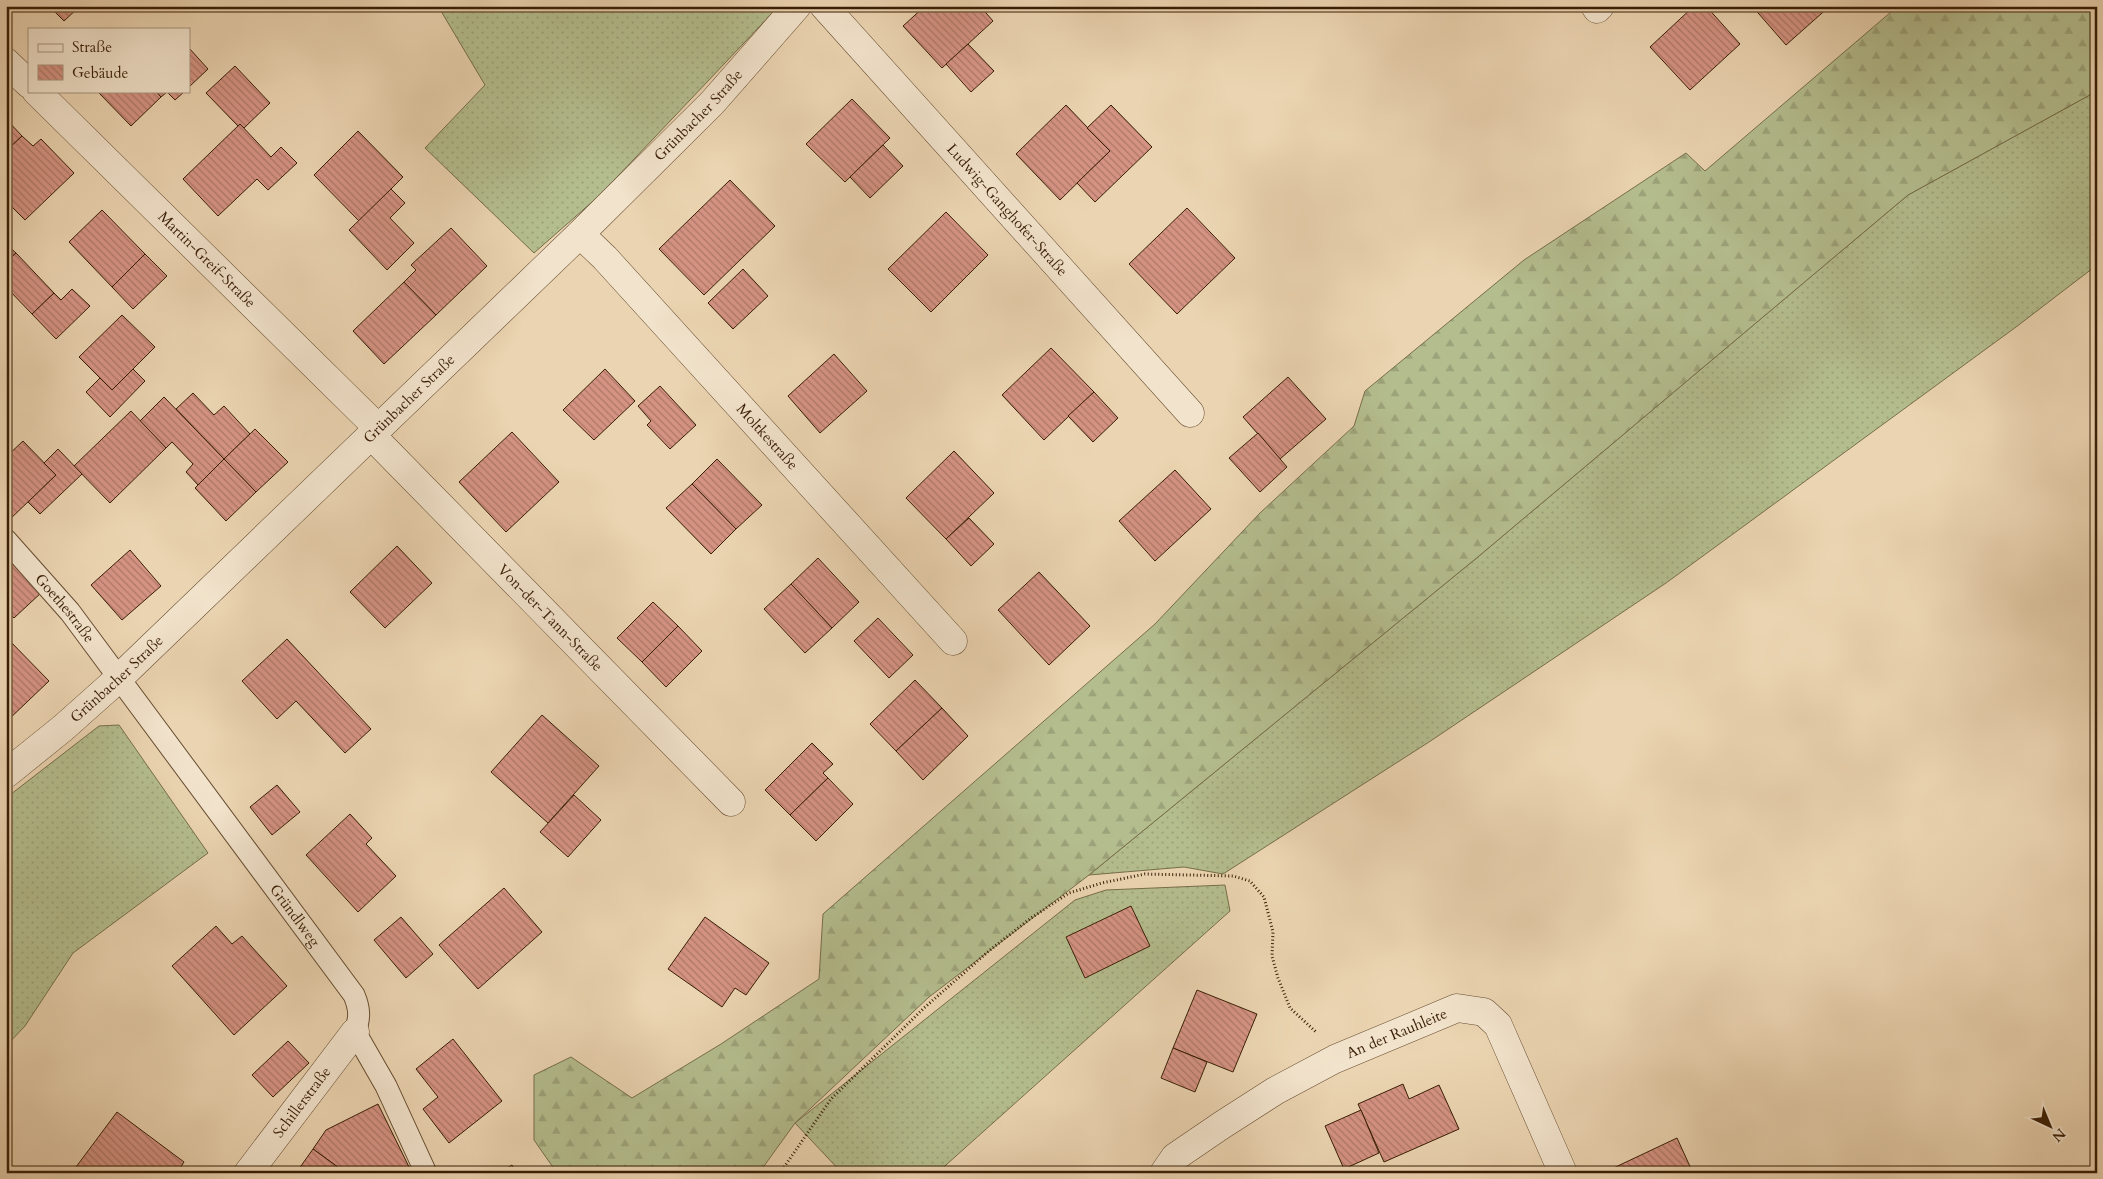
<svg xmlns="http://www.w3.org/2000/svg" width="2103" height="1179" viewBox="0 0 2103 1179" font-family="Cardo,serif">
	<style>
		.grass { fill: url(#grass-dots); stroke: #766e4a }
		.forest { fill: url(#forest-firs); stroke: #766e4a }
		.building { fill: url(#building-back-hatch); stroke: #391e05 }
		.lines { fill: none; stroke-linecap: round; stroke-linejoin: round }
		.service-casing { stroke: #664c30; stroke-width: 23 }
		.minor-casing { stroke: #664c30; stroke-width: 29 }
		.path { stroke: #391e05; stroke-width: 3; stroke-dasharray: 1 2.5; stroke-linecap: butt }
		.service { stroke: #f2e3cc; stroke-width: 21 }
		.minor { stroke: #f2e3cc; stroke-width: 28 }
		.labels { text-anchor: middle; dominant-baseline: central; stroke-width: 5; stroke-linejoin: round; paint-order: stroke }
		.street-label { font-size: 15px; fill: #391e05; stroke: #f2e3cc }
	</style>
	<defs>
		<pattern id="grass-dots" width="8" height="8" patternUnits="userSpaceOnUse" patternTransform="scale(1.25)"><rect width="8" height="8" fill="#b4bd8e"/><path d="M2 2h.1M6 6h.1" fill="none" stroke="#9ca279" stroke-width="1.8" stroke-linecap="round"/></pattern>
		<pattern id="forest-firs" width="22" height="20" patternUnits="userSpaceOnUse" patternTransform="scale(1.25)"><rect width="22" height="20" fill="#b4bd8e"/><path d="M5 1l3.5 6h-7zM16 11l3.5 6h-7z" fill="#9ca279"/></pattern>
		<pattern id="building-back-hatch" width="6" height="6" patternUnits="userSpaceOnUse" patternTransform="scale(1.25)"><rect width="6" height="6" fill="#d59383"/><path d="M-1 5l2 2M0 0l6 6M5-1l2 2" fill="none" stroke="#ae7769"/></pattern>
	</defs>
	<rect width="100%" height="100%" fill="#ebd4b1"/>
	<filter id="stains"><feTurbulence type="fractalNoise" baseFrequency=".004" numOctaves="4"/><feColorMatrix values="0 0 0 0 .2 0 0 0 0 .09 0 0 0 0 .02 0 0 0 .5 -.17"/></filter>
	<radialGradient id="worn" r=".72"><stop offset=".6" stop-color="#630" stop-opacity="0"/><stop offset="1" stop-color="#630" stop-opacity=".3"/></radialGradient>
	<!-- grass -->
	<g class="grass">
		<polygon points="438,6 779,6 600,195 534,253 425,148 485,85"/>
		<polygon points="2097,91 2097,265 2016,327 1666,583 1429,742 1223,874 1184,867 1089,875 1479,556 1908,195"/>
		<polygon points="119,725 208,853 73,953 25,1026 6,1046 6,798 99,726"/>
		<polygon points="1225,885 1230,911 937,1173 842,1173 795,1123 1075,900 1106,890"/>
	</g>
	<!-- forest -->
	<polygon class="forest" points="1898,6 2097,6 2097,91 1908,195 1479,556 1089,875 929,997 795,1123 759,1173 557,1173 534,1140 534,1075 571,1057 632,1098 721,1044 819,979 823,914 1155,624 1260,513 1354,426 1365,391 1524,260 1686,153 1705,171"/>
	<!-- building -->
	<g class="building">
		<polygon points="49,6 80,6 64,21"/>
		<polygon points="925,6 980,6 993,21 942,68 903,26"/>
		<polygon points="1694,6 1706,6 1740,44 1690,90 1650,47"/>
		<polygon points="1752,6 1830,6 1786,45"/>
		<polygon points="968,44 994,71 971,92 946,64"/>
		<polygon points="189,48 208,69 189,87"/>
		<polygon points="235,66 270,103 244,128 240,124 238,126 206,93"/>
		<polygon points="100,91 156,91 161,97 131,126 99,93"/>
		<polygon points="156,91 185,91 175,100 167,92 161,97"/>
		<polygon points="852,99 890,138 845,182 806,144"/>
		<polygon points="1066,105 1110,151 1060,200 1016,154"/>
		<polygon points="1111,105 1152,147 1095,202 1077,183 1110,151 1087,128"/>
		<polygon points="6,119 22,136 6,151"/>
		<polygon points="240,124 271,157 281,147 297,163 268,190 257,179 218,216 183,179"/>
		<polygon points="358,131 403,177 359,221 314,175"/>
		<polygon points="22,136 33,146 41,139 74,173 25,220 6,201 6,151"/>
		<polygon points="883,145 903,166 870,198 850,177"/>
		<polygon points="730,180 775,226 704,295 659,249"/>
		<polygon points="391,189 405,203 390,218 414,243 387,270 349,230"/>
		<polygon points="1187,208 1235,258 1177,314 1129,264"/>
		<polygon points="102,210 145,254 112,287 69,242"/>
		<polygon points="946,212 988,255 931,312 888,269"/>
		<polygon points="451,228 487,266 436,315 404,282 416,270 411,265"/>
		<polygon points="6,244 16,253 6,262"/>
		<polygon points="16,253 54,293 32,314 6,287 6,262"/>
		<polygon points="145,254 167,276 133,309 112,287"/>
		<polygon points="743,269 768,296 733,329 708,303"/>
		<polygon points="404,282 436,315 384,364 353,331"/>
		<polygon points="72,289 90,306 56,339 32,314 54,293 61,300"/>
		<polygon points="122,315 155,347 112,390 79,357"/>
		<polygon points="1051,348 1094,392 1044,440 1002,395"/>
		<polygon points="834,354 867,391 820,433 788,396"/>
		<polygon points="133,369 145,381 110,417 86,392 100,378 112,390"/>
		<polygon points="605,369 635,401 594,440 563,410"/>
		<polygon points="1288,377 1326,419 1280,459 1243,417"/>
		<polygon points="660,386 696,425 670,449 647,425 651,421 638,406"/>
		<polygon points="1094,392 1118,418 1093,442 1068,416"/>
		<polygon points="193,393 214,415 224,406 250,434 224,459 176,409"/>
		<polygon points="164,397 224,459 198,485 186,472 193,464 172,442 166,448 140,421"/>
		<polygon points="131,411 166,448 110,503 74,466"/>
		<polygon points="255,429 288,462 256,492 224,459"/>
		<polygon points="512,432 559,482 506,532 459,482"/>
		<polygon points="1258,433 1287,467 1260,492 1229,458"/>
		<polygon points="23,441 56,475 6,523 6,457"/>
		<polygon points="58,449 82,474 40,514 28,502 56,475 44,463"/>
		<polygon points="954,451 994,493 946,539 906,498"/>
		<polygon points="224,459 256,492 226,521 195,488"/>
		<polygon points="717,459 762,505 736,529 692,484"/>
		<polygon points="1175,470 1211,509 1155,561 1119,521"/>
		<polygon points="692,484 736,529 711,554 666,508"/>
		<polygon points="969,518 994,544 971,566 946,539"/>
		<polygon points="397,546 432,583 385,628 350,592"/>
		<polygon points="130,550 161,586 122,620 91,585"/>
		<polygon points="6,554 42,592 14,618 6,610"/>
		<polygon points="818,558 859,602 832,628 791,584"/>
		<polygon points="1039,572 1090,626 1049,665 998,610"/>
		<polygon points="791,584 832,628 805,653 764,609"/>
		<polygon points="653,602 678,626 642,662 617,638"/>
		<polygon points="878,618 913,655 889,678 854,641"/>
		<polygon points="678,626 702,651 666,687 642,662"/>
		<polygon points="6,637 49,681 6,722"/>
		<polygon points="287,639 371,729 345,753 296,701 277,719 242,681"/>
		<polygon points="915,680 942,708 896,751 870,724"/>
		<polygon points="942,708 968,736 923,780 896,751"/>
		<polygon points="542,715 599,766 548,823 491,772"/>
		<polygon points="812,743 833,764 823,773 828,778 790,815 765,790"/>
		<polygon points="828,778 853,804 816,841 790,815"/>
		<polygon points="277,785 300,812 272,835 250,807"/>
		<polygon points="574,795 601,820 568,857 540,832"/>
		<polygon points="350,814 372,838 366,844 396,876 358,912 306,855"/>
		<polygon points="504,888 542,932 478,989 439,945"/>
		<polygon points="1131,906 1150,946 1085,978 1066,937"/>
		<polygon points="401,917 433,954 406,978 374,940"/>
		<polygon points="705,917 769,963 746,995 735,988 722,1007 668,969"/>
		<polygon points="216,926 232,944 242,936 287,986 234,1035 172,966"/>
		<polygon points="1197,990 1257,1014 1233,1072 1173,1048"/>
		<polygon points="453,1039 502,1101 449,1143 423,1109 438,1097 416,1069"/>
		<polygon points="288,1041 309,1063 273,1097 252,1075"/>
		<polygon points="1173,1048 1207,1062 1195,1092 1161,1078"/>
		<polygon points="1403,1084 1409,1099 1439,1085 1459,1129 1384,1162 1358,1104"/>
		<polygon points="378,1104 412,1173 346,1173 313,1149 326,1130"/>
		<polygon points="1361,1110 1379,1153 1344,1169 1325,1126"/>
		<polygon points="117,1112 184,1162 177,1173 84,1173 76,1167"/>
		<polygon points="1677,1138 1693,1173 1606,1173 1605,1172"/>
		<polygon points="313,1149 346,1173 296,1173"/>
		<polygon points="512,1165 516,1173 499,1173"/>
	</g>
	<g class="lines">
		<!-- service casing -->
		<g class="service-casing">
			<g id="service">
				<path id="s1" d="M6,540L70,612L354,995C360,1009 360,1018 355,1032L386,1086L426,1173"/>
			</g>
		</g>
		<!-- minor casing -->
		<g class="minor-casing">
			<g id="minor">
				<path id="s2" d="M824,6L1190,413"/>
				<polyline points="1595,6 1597,9 1600,6"/>
				<polyline points="6,62 29,84"/>
				<path id="s3" d="M36,91L378,428"/>
				<path id="s4" d="M580,234L605,258L953,641"/>
				<path id="s5" d="M371,435L731,802"/>
				<path id="s6" d="M6,774L63,728L118,679L580,234L712,103L797,6"/>
				<path id="s7" d="M248,1173L355,1032"/>
				<path id="s8" d="M1164,1173L1175,1157L1222,1125L1275,1091L1335,1059L1457,1008L1484,1012L1498,1025L1563,1173"/>
			</g>
		</g>
		<!-- path -->
		<polyline class="path" points="780,1173 831,1099 924,1008 990,950 1031,918 1069,893 1102,883 1145,874 1233,876 1250,881 1264,897 1273,932 1272,956 1278,978 1290,1008 1316,1032"/>
		<!-- service -->
		<use href="#service" class="service"/>
		<!-- minor -->
		<use href="#minor" class="minor"/>
	</g>
	<g class="labels">
		<!-- street labels -->
		<g class="street-label">
			<text stroke="none"><textPath href="#s6" startOffset="956">Grünbacher Straße</textPath></text>
			<text stroke="none"><textPath href="#s2" startOffset="274">Ludwig-Ganghofer-Straße</textPath></text>
			<text stroke="none"><textPath href="#s3" startOffset="240">Martin-Greif-Straße</textPath></text>
			<text stroke="none"><textPath href="#s6" startOffset="551">Grünbacher Straße</textPath></text>
			<text stroke="none"><textPath href="#s4" startOffset="276">Moltkestraße</textPath></text>
			<text stroke="none"><textPath href="#s1" startOffset="90">Goethestraße</textPath></text>
			<text stroke="none"><textPath href="#s5" startOffset="256">Von-der-Tann-Straße</textPath></text>
			<text stroke="none"><textPath href="#s6" startOffset="146">Grünbacher Straße</textPath></text>
			<text stroke="none"><textPath href="#s1" startOffset="474">Gründlweg</textPath></text>
			<text stroke="none"><textPath href="#s8" startOffset="274">An der Rauhleite</textPath></text>
			<text stroke="none"><textPath href="#s7" startOffset="89">Schillerstraße</textPath></text>
		</g>
	</g>
	<!-- margin -->
	<rect width="2103" height="1179" fill="none" stroke="#ebd4b1" stroke-width="25"/>
	<rect x="8" y="8" width="2088" height="1164" fill="none" stroke="#391e05" stroke-width="2.5"/>
	<rect x="12" y="12" width="2078" height="1154" fill="none" stroke="#391e05"/>
	<!-- legend -->
	<rect x="28" y="28" width="162" height="65" fill="#f2e3cc" stroke="#a8947c"/>
	<rect x="38" y="44" width="25" height="8" fill="#f2e3cc" stroke="#a8947c"/>
	<text x="72" y="52" font-size="15" fill="#391e05">Straße</text>
	<rect x="38" y="65" width="25" height="15" fill="url(#building-back-hatch)" stroke="#a8947c"/>
	<text x="72" y="78" font-size="15" fill="#391e05">Gebäude</text>
	<!-- north arrow -->
	<g transform="translate(2050 1126) rotate(136)" stroke="#f2e3cc" stroke-width="4" paint-order="stroke">
	<path d="M0-4L9 19L0 12L-9 19Z" fill="#391e05"/>
	<text y="-8" font-size="14" font-weight="bold" text-anchor="middle" fill="#391e05">N</text>
	</g>
	<rect width="100%" height="100%" filter="url(#stains)"/>
	<rect width="100%" height="100%" fill="url(#worn)"/>
</svg>
